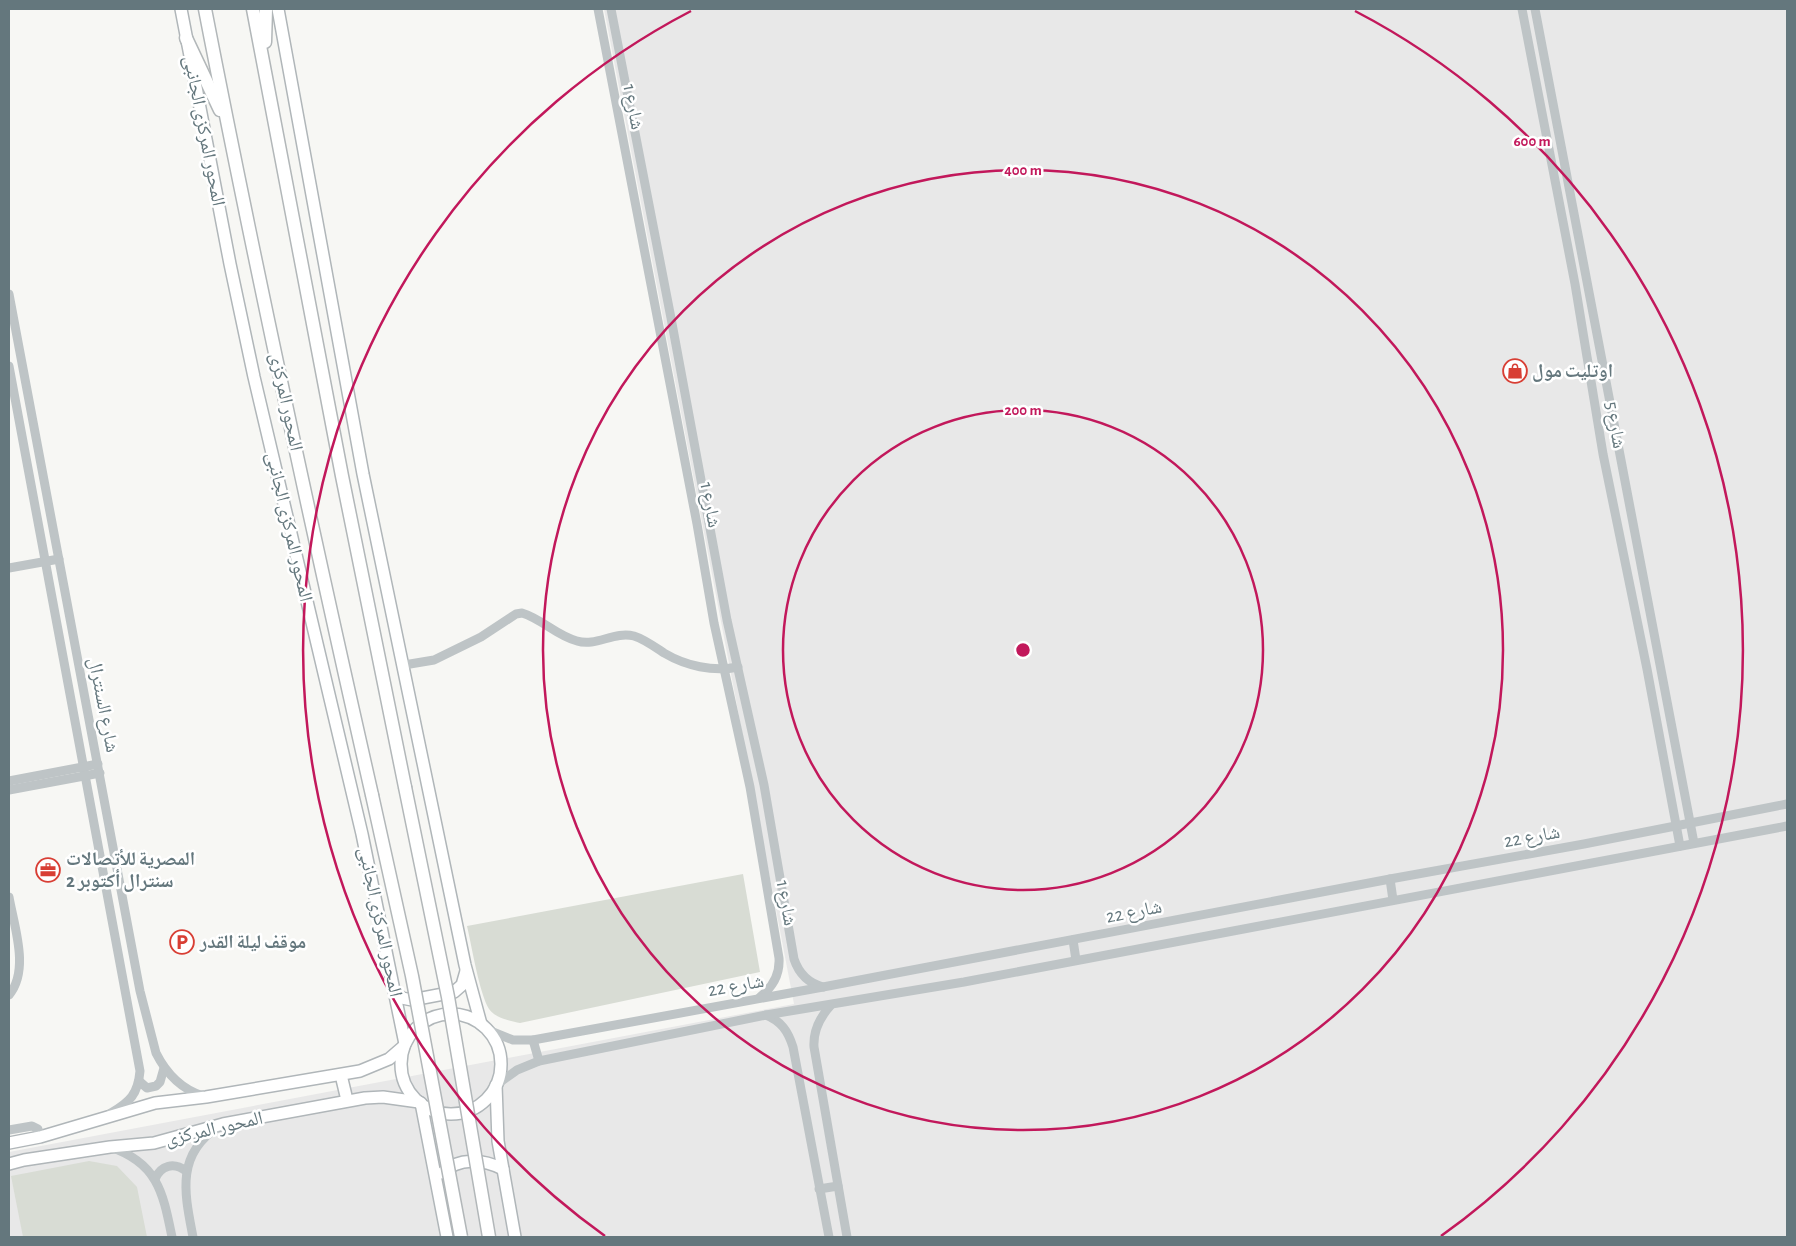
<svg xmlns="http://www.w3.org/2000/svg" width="1796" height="1246" viewBox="0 0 1796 1246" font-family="'Alegreya Sans','Noto Naskh Arabic',sans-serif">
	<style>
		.built { fill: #e8e8e8 }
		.green { fill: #d8dcd4 }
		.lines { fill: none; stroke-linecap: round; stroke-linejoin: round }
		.major-casing { stroke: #b0b6b9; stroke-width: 14 }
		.highway-casing { stroke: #b2b7b9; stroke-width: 15 }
		.minor { stroke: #bec4c6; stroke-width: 9 }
		.major { stroke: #fff; stroke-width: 11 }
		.highway { stroke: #fff; stroke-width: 12 }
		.highway-bridge-casing { stroke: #b2b7b9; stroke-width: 15; stroke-linecap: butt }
		.highway-bridge { stroke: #fff; stroke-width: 12 }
		.ring { fill: none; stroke: #c2185b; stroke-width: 2.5 }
		.labels { text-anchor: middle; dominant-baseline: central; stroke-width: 5; stroke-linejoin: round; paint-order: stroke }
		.street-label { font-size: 19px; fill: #64777d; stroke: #fff }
		.poi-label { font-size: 19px; font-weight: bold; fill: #64777d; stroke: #fff; text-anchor: start }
		.centre { fill: #c2185b; stroke: #fff; stroke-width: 2.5 }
		.ring-label { font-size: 15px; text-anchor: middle; font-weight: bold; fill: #c2185b; stroke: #fff; stroke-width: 5; stroke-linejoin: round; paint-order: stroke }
	</style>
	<rect width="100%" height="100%" fill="#f7f7f4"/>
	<!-- built -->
	<polygon class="built" points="604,9 1787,9 1787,1237 9,1237 9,1152 794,1004"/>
	<!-- green -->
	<g class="green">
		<path d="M743,874L760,972L520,1023C510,1021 495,1018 489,1009C479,992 472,947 467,926Z"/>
		<polygon points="89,1161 117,1166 137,1187 147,1237 23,1237 11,1176"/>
	</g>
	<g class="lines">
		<!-- major casing -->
		<g class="major-casing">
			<g id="major">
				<polyline points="181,9 230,264 254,377 362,834 405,1044"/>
				<polyline points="278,9 363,474 465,965 481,1024"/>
				<polyline points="395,992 402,998 412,1000 454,992 462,985 466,971"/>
				<circle cx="451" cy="1064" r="50"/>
				<polyline points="341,1075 347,1100"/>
				<polyline points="496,1085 498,1141 515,1237"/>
				<polyline points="421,1103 447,1237"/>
				<polyline points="9,1143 40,1137 155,1103 206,1097 360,1071 389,1059 404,1046"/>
				<polyline points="9,1164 24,1160 110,1147 154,1143 223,1124 365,1098 383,1097 419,1102"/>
				<path d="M442,1173C459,1157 483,1159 503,1169"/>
			</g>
		</g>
		<!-- highway casing -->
		<g class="highway-casing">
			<g id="highway">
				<path d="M205,9C256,272 313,534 372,795"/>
				<polyline points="253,9 342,476 405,787"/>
				<polyline points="186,38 220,110"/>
				<polyline points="265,42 266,9"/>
			</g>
		</g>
		<!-- minor -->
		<g class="minor">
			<path d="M598,9L697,524L714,623L750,787L779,958C780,974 773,987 760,997"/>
			<path d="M611,9L671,318L727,620L764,785L794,959C799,974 808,983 823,987"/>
			<polyline points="1522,9 1575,284 1603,454 1647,669 1680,846"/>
			<polyline points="1535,9 1694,843"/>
			<path d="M9,294L140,991L156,1053C166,1073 181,1089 203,1096"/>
			<path d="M9,366L140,1071C138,1094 130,1102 111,1113"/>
			<polyline points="9,568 59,559"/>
			<path d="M404,665L434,660L481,637L516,614L522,613C542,619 557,636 577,641C596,647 614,631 634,636C644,639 655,647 664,653C686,666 713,672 738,667"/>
			<polyline points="9,781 98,764"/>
			<polyline points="9,790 100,773"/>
			<polyline points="1390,879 1393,900"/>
			<path d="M9,897C14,926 30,970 9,995"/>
			<polyline points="1073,940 1076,960"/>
			<path d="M831,1005C820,1017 813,1030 814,1047L847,1237"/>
			<path d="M766,1015C781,1021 788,1031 793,1047L829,1237"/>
			<polyline points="488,1030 513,1040 533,1040 823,987 1390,879 1584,844 1787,804"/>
			<polyline points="533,1040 539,1061"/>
			<polyline points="139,1081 147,1088 156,1086 160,1082 164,1068"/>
			<polyline points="496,1085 517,1070 539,1061 766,1015 964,982 1787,826"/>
			<polyline points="9,1130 32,1126 38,1129 40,1137"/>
			<path d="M110,1147C158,1163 163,1193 172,1237"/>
			<path d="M155,1179C161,1165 174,1162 186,1171"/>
			<polyline points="819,1189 838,1186"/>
			<path d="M193,1237C185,1195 175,1155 218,1127"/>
		</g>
		<!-- major -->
		<use href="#major" class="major"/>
		<!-- highway -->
		<use href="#highway" class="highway"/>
		<!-- highway-bridge casing -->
		<g class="highway-bridge-casing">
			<g id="highway-bridge">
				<polyline points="405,787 448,997 489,1237"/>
				<polyline points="372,795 412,976 461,1237"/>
			</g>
		</g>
		<!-- highway-bridge -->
		<use href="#highway-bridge" class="highway-bridge"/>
	</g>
	<!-- distance rings -->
	<g class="ring">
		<circle cx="1023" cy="650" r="240"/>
		<circle cx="1023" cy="650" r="480"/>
		<path d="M605 1236A720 720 0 0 1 691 11M1355 11A720 720 0 0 1 1441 1236"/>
	</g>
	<!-- icons -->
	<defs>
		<g id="shop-ring" transform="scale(1.25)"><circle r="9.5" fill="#fff" stroke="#d83e34" stroke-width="1.5"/><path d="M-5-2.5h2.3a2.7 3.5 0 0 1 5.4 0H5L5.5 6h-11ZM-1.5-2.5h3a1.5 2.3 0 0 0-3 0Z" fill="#d83e34"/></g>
		<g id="office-ring" transform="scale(1.25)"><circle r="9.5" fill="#fff" stroke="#d83e34" stroke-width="1.5"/><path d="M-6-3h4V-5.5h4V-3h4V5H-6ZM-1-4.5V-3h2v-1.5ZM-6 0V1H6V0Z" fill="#d83e34"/></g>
		<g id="parking-ring" transform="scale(1.25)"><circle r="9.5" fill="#fff" stroke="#d83e34" stroke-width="1.5"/><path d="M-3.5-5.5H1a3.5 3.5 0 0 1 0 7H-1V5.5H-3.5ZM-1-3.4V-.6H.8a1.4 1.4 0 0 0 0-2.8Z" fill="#d83e34"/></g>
	</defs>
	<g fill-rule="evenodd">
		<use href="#shop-ring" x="1515" y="371"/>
		<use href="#office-ring" x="48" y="870"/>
		<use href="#parking-ring" x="182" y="942"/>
	</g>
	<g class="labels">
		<!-- street labels -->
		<g class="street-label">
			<text transform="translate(633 107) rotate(79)">شارع 1</text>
			<text transform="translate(204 131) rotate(79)">المحور المركزى الجانبى</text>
			<text transform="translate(286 402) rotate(78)">المحور المركزى</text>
			<text transform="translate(1615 425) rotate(80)">شارع 5</text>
			<text transform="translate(710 505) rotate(79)">شارع 1</text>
			<text transform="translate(289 527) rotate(77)">المحور المركزى الجانبى</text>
			<text transform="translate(103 705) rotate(79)">شارع السنترال</text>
			<text transform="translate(1532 837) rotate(-10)">شارع 22</text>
			<text transform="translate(786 903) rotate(80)">شارع 1</text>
			<text transform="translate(1134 912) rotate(-11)">شارع 22</text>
			<text transform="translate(380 922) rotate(78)">المحور المركزى الجانبى</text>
			<text transform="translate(736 986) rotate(-10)">شارع 22</text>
			<text transform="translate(214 1129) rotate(-13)">المحور المركزى</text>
		</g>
		<!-- poi labels -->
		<g class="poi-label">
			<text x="1532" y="371">اوتليت مول</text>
			<text x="66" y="859">المصرية للأتصالات<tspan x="66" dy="22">سنترال أكتوبر 2</tspan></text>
			<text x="200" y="942">موقف ليلة القدر</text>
		</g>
	</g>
	<circle cx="1023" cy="650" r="8" class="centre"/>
	<g class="ring-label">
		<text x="1532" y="146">600 m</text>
		<text x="1023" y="175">400 m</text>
		<text x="1023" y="415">200 m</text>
	</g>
	<!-- border -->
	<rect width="1796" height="1246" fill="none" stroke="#64777d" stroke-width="20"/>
</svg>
